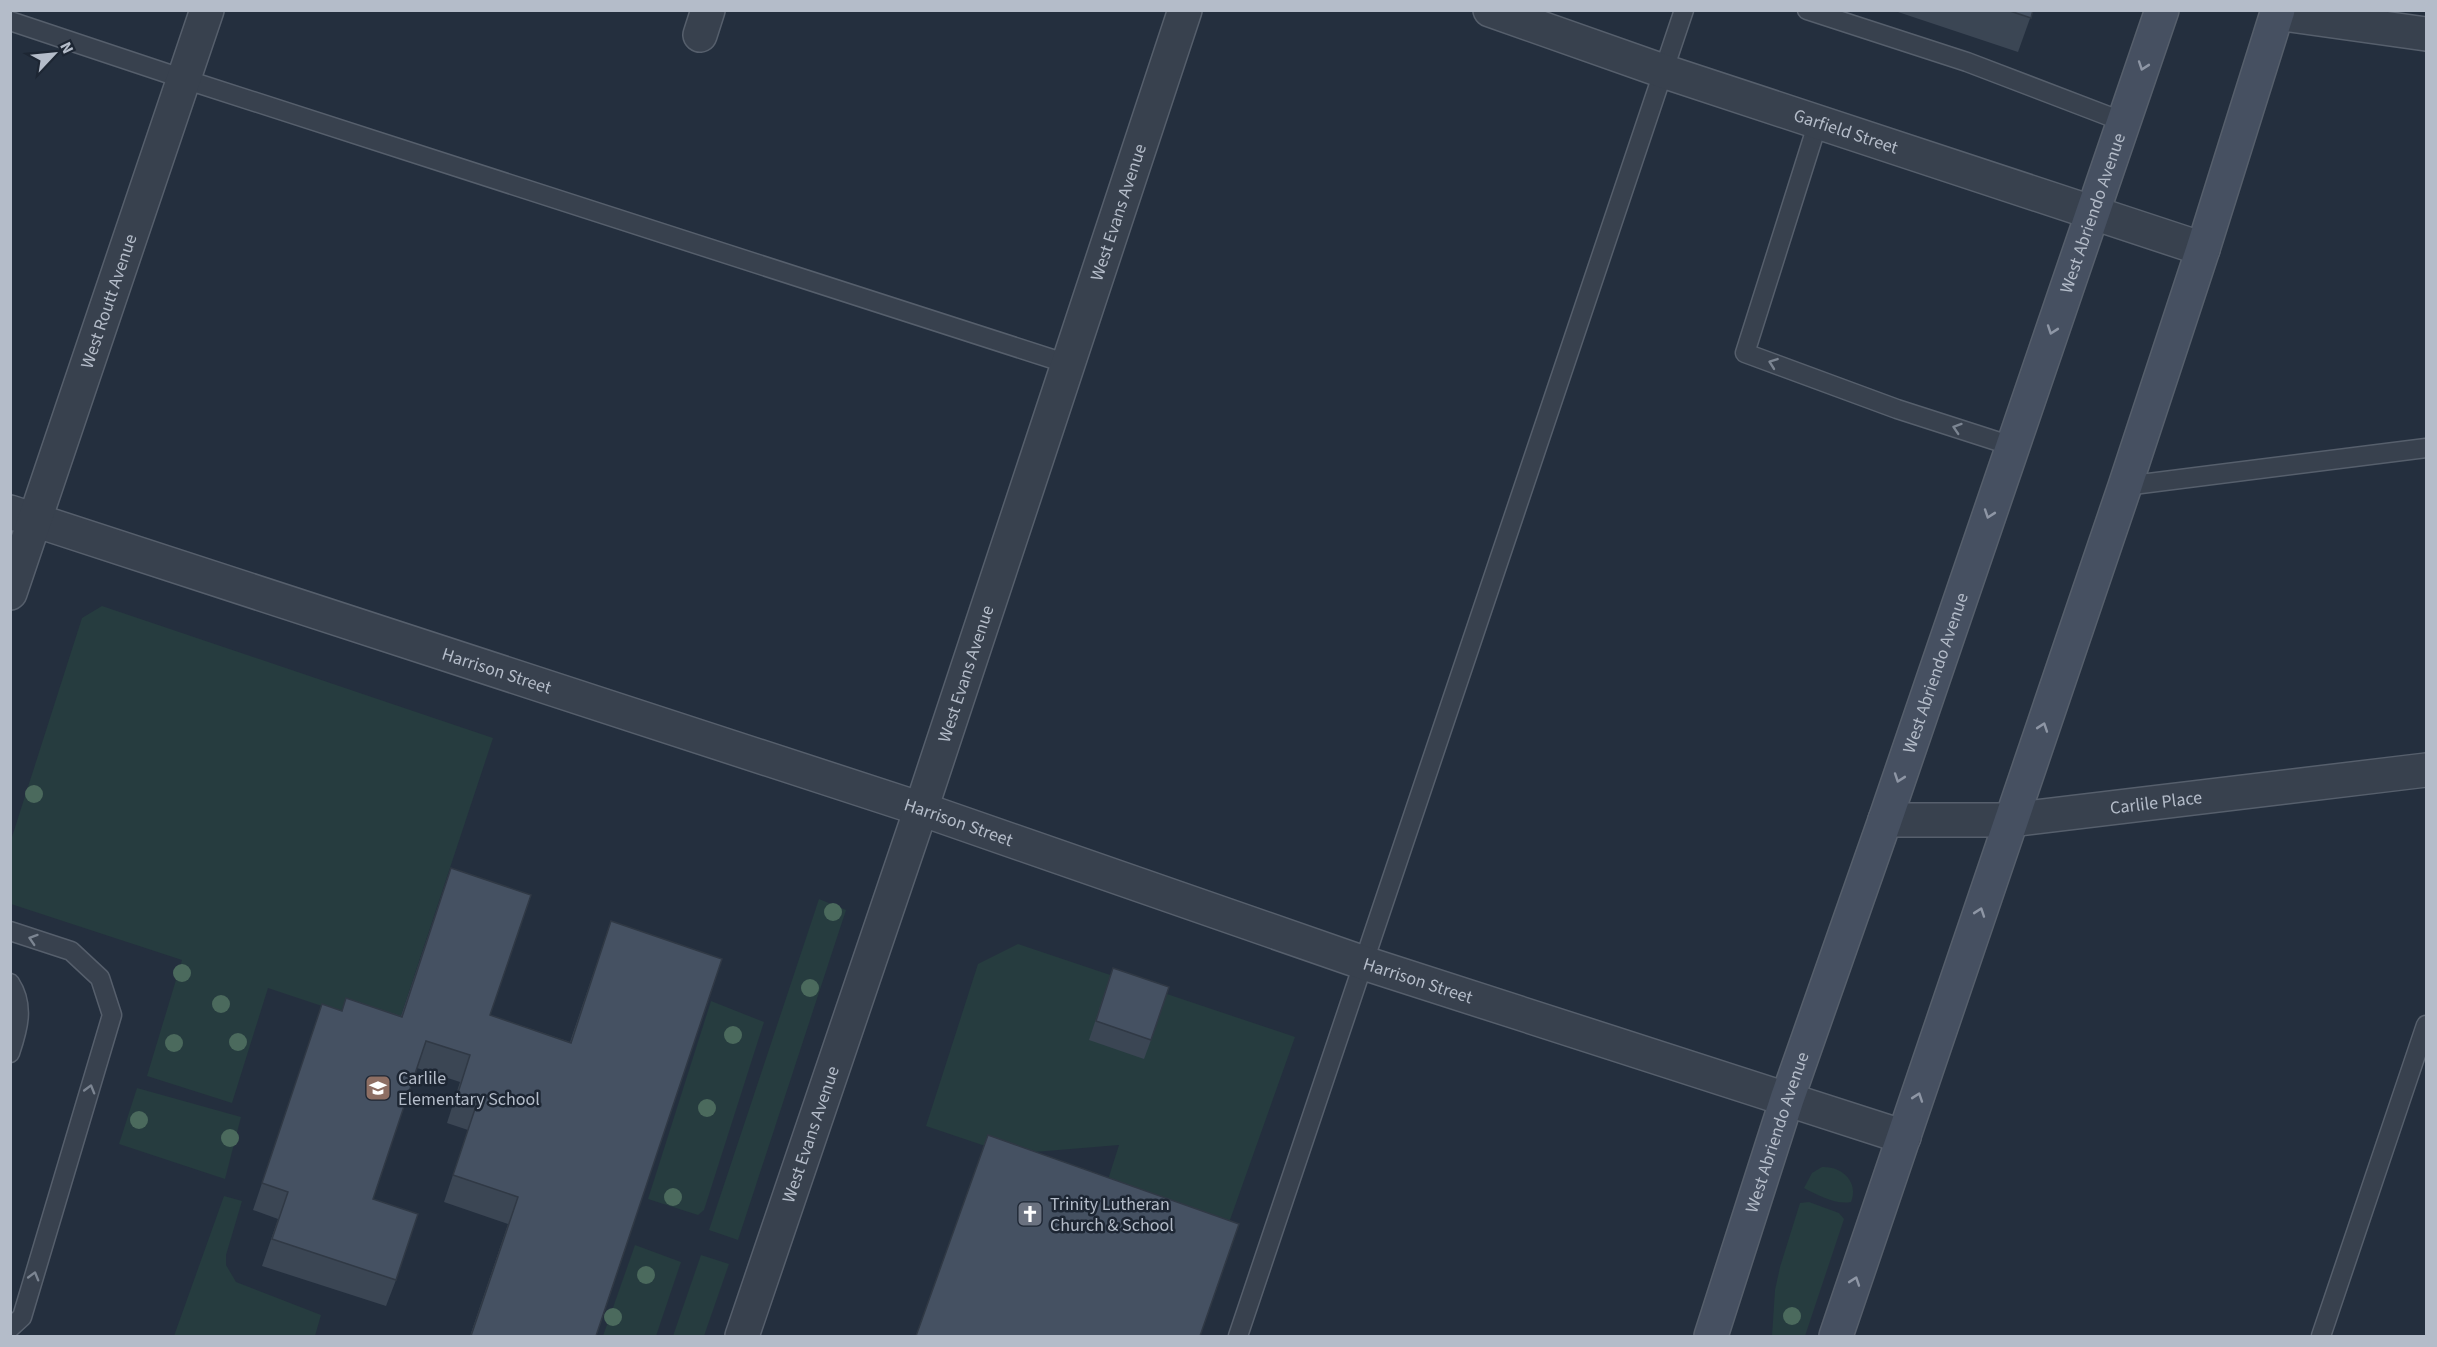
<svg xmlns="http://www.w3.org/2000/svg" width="2437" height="1347" viewBox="0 0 2437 1347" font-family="'Source Sans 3',sans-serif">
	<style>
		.green { fill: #263c3f }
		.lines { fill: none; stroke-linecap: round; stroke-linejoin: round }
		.lane-casing { stroke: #565f6c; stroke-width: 21 }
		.street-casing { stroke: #565f6c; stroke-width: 36 }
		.secondary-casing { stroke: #565f6c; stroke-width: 36 }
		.lane { stroke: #38414e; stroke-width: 18 }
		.street { stroke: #38414e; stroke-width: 33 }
		.secondary { stroke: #465061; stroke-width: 33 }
		.tree { fill: #4b6a5d }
		.wall { fill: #3b4654 }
		.building { fill: #455162; stroke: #303945; stroke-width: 1.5 }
		.oneway { stroke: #8e96a5 }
		.oneway2 { stroke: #7c8592 }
		.labels { text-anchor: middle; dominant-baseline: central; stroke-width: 5; stroke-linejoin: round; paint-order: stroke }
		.street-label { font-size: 18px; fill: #b4bcc9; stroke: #1d2633 }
		.poi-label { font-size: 18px; fill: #b4bcc9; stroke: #1d2633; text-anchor: start }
	</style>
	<rect width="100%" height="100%" fill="#242f3e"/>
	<!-- green -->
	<g class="green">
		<polygon points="102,606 493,738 392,1043 340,1012 268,988 232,1103 147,1076 182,960 11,904 11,840 82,618"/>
		<polygon points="819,899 846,910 738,1240 709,1230"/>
		<polygon points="1018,944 1295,1037 1220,1248 1099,1208 1119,1145 1009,1154 926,1126 978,964"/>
		<polygon points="711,1001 764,1022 704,1210 698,1215 648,1199"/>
		<polygon points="137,1088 241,1117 225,1179 119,1144"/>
		<path d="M1822,1167C1842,1166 1859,1182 1851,1202C1836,1205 1817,1195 1804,1188L1812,1173Z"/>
		<polygon points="224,1196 242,1201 226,1255 226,1265 236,1282 321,1315 315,1336 174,1336"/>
		<polygon points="1809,1202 1839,1213 1844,1219 1805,1336 1772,1336 1775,1290 1780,1267 1800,1203"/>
		<polygon points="635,1245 681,1262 656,1336 603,1336"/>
		<polygon points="701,1255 729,1264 704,1336 673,1336"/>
	</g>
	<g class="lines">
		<!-- lane casing -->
		<g class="lane-casing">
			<g id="lane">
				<polyline points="1807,10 1967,62 2124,122"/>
				<polyline points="10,21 184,79 1068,364"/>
				<polyline points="1818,122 1745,353 1897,409 2012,446"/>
				<polyline points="2125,486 2426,448"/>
				<polyline points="10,931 71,951 100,978 112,1015 22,1317 10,1328"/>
				<path d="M10,983C25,1006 18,1029 10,1053"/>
				<polyline points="1238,1336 1684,10"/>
				<polyline points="2321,1336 2426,1025"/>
			</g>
		</g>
		<!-- street casing -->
		<g class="street-casing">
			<g id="street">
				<path id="s1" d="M1490,10L1663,71L2203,249"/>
				<polyline points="2277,13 2426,34"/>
				<polyline points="700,35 708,10"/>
				<path id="s2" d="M10,512L921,809L1364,963L1904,1137"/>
				<path id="s3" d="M10,593L207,10"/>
				<path id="s4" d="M1885,820H2011L2426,770"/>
				<path id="s5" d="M742,1336L921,809L1185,10"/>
			</g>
		</g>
		<!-- secondary casing -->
		<g class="secondary-casing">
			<g id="secondary">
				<path id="s6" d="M1711,1336L1787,1099L1885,820L2162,10"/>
				<polyline points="1836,1336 2125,486 2203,249 2278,10"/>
			</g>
		</g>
		<!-- lane -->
		<use href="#lane" class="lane"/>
		<!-- street -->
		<use href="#street" class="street"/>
		<!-- secondary -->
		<use href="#secondary" class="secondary"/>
	</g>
	<!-- trees -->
	<g class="tree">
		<circle cx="34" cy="794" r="9"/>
		<circle cx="833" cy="912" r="9"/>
		<circle cx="182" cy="973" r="9"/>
		<circle cx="810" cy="988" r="9"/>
		<circle cx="221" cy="1004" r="9"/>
		<circle cx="733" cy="1035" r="9"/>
		<circle cx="238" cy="1042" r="9"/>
		<circle cx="174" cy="1043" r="9"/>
		<circle cx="707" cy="1108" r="9"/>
		<circle cx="139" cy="1120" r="9"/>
		<circle cx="230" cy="1138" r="9"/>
		<circle cx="673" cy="1197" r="9"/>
		<circle cx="646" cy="1275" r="9"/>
		<circle cx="1792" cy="1316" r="9"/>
		<circle cx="613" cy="1317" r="9"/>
	</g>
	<!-- wall -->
	<g class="wall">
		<polygon points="1892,10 2033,10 2018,52"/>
		<polygon points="451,868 490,1015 570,1042 611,921 596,1336 470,1336 508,1224 444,1202 468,1130 447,1123 460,1082 417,1068 373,1199 396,1280 386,1306 262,1266 278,1219 253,1210 322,1004 342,1011 346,998 401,1016"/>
		<polygon points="1113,968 1151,1040 1144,1059 1089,1040"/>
	</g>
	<!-- building -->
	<g class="building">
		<polygon points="2007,10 2033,10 2031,18"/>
		<polygon points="451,868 531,895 490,1015 571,1043 611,921 722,959 596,1336 471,1336 518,1197 453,1175 477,1103 457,1096 470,1055 426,1041 373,1199 418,1214 396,1280 272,1239 288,1192 262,1183 322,1004 342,1011 346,998 402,1017"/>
		<polygon points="1113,968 1169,987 1151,1040 1096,1021"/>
		<polygon points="988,1135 1239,1224 1200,1336 916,1336"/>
	</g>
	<!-- one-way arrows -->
	<defs><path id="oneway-chevron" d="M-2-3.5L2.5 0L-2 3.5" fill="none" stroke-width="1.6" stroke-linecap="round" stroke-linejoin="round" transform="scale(1.5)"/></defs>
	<g class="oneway">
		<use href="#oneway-chevron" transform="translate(2143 66) rotate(109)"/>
		<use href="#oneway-chevron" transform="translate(2052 330) rotate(109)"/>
		<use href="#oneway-chevron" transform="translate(1989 514) rotate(109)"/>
		<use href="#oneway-chevron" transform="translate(2043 727) rotate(-71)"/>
		<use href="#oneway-chevron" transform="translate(1899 778) rotate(109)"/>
		<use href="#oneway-chevron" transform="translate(1980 912) rotate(-71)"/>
		<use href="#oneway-chevron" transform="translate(1918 1097) rotate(-71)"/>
		<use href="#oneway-chevron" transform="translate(1855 1281) rotate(-71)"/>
	</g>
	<g class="oneway2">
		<use href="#oneway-chevron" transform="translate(1773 363) rotate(-160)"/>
		<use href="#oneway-chevron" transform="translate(1957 428) rotate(-162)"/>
		<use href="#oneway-chevron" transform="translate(33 939) rotate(-162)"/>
		<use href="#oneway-chevron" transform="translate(90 1089) rotate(-74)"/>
		<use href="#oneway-chevron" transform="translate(34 1276) rotate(-74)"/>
	</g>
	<!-- icons -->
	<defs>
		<g id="school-square" transform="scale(1.35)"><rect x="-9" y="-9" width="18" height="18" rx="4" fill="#8d6e63" stroke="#1d2633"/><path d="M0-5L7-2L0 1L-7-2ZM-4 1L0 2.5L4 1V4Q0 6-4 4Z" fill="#fff"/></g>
		<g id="church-square" transform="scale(1.35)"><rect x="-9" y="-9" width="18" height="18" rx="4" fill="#6b7280" stroke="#1d2633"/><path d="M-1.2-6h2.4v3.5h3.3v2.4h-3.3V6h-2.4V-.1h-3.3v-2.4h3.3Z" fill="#fff"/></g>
	</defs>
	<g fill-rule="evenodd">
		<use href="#school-square" x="378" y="1088"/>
		<use href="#church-square" x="1030" y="1214"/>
	</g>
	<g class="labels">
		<!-- street labels -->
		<g class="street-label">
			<text stroke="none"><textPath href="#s1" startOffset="376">Garfield Street</textPath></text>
			<text stroke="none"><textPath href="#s5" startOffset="1185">West Evans Avenue</textPath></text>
			<text stroke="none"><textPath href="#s6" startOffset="1186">West Abriendo Avenue</textPath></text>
			<text stroke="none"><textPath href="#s3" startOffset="308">West Routt Avenue</textPath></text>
			<text stroke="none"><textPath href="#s2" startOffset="512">Harrison Street</textPath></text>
			<text stroke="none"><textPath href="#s6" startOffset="700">West Abriendo Avenue</textPath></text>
			<text stroke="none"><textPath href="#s5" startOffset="699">West Evans Avenue</textPath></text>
			<text stroke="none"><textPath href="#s4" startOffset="272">Carlile Place</textPath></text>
			<text stroke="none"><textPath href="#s2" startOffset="998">Harrison Street</textPath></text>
			<text stroke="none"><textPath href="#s2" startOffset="1484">Harrison Street</textPath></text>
			<text stroke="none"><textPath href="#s6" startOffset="214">West Abriendo Avenue</textPath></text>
			<text stroke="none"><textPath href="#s5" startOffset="213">West Evans Avenue</textPath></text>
		</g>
		<!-- poi labels -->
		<g class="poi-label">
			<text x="398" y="1078">Carlile<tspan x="398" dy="21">Elementary School</tspan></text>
			<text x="1050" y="1204">Trinity Lutheran<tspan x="1050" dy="21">Church &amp; School</tspan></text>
		</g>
	</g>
	<!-- border -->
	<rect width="2437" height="1347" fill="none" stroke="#b4bcc9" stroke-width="24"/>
	<!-- north arrow -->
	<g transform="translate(54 54) rotate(64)" stroke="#1d2633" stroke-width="4.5" paint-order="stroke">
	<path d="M0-4.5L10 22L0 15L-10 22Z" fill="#b4bcc9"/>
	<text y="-9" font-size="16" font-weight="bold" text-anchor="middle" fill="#b4bcc9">N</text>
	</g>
</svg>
